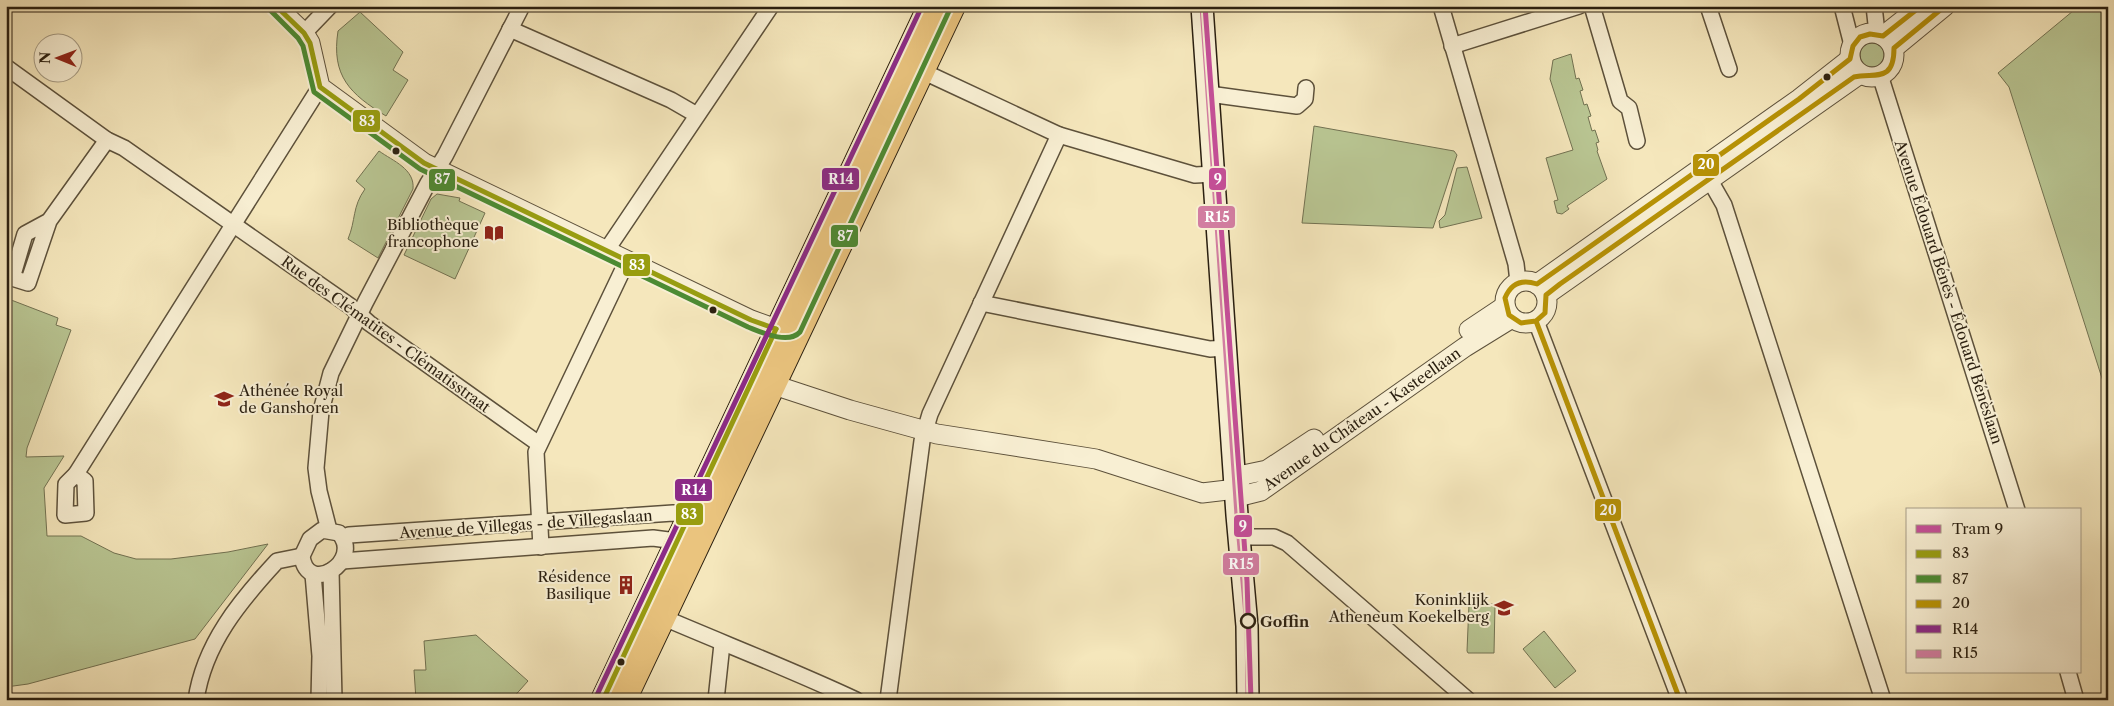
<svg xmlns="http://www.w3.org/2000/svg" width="2114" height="706" viewBox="0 0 2114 706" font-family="'Libre Caslon Text',serif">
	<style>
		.green { fill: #b9c693; stroke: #727252 }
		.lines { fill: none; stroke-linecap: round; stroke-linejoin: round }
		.minor-casing { stroke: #5d513b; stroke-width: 18 }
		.tertiary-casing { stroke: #5d513b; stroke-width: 21 }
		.secondary-casing { stroke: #2a1f10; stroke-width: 24 }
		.primary-casing { stroke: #2a1f10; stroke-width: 26 }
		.minor { stroke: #f8efd3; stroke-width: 15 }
		.tertiary { stroke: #f8efd3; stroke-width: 19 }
		.secondary { stroke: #f8efd3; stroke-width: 21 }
		.primary { stroke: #eac47e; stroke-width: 24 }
		.bus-1-casing { stroke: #f8efd3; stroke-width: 9 }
		.bus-2-casing { stroke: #f8efd3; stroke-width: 9 }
		.bus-3-casing { stroke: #f8efd3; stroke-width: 9 }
		.bus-4-casing { stroke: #f8efd3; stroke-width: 9 }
		.bus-5-casing { stroke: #f8efd3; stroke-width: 9 }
		.bus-1 { stroke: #989d10; stroke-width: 5 }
		.bus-2 { stroke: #4c8b33; stroke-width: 5 }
		.bus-3 { stroke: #b79205; stroke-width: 5 }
		.bus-4 { stroke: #8c2b87; stroke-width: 5 }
		.bus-5 { stroke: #d27da1; stroke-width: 5 }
		.tram-1-casing { stroke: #f8efd3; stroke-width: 9 }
		.tram-1 { stroke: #c44f97; stroke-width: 5 }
		.bus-dot { fill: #2a1f10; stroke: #f8efd3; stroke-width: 2 }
		.stop-dot { fill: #f8efd3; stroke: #2a1f10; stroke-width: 2.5 }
		.labels { text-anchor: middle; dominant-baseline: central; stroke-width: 4; stroke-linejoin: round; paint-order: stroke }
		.poi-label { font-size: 15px; fill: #2a1f10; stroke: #f8efd3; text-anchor: end }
		.street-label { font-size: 15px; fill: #2a1f10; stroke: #f8efd3 }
		.stop-label { font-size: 15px; font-weight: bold; fill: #2a1f10; stroke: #f8efd3; text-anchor: start }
		.line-badge { stroke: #f8efd3; stroke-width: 2 }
		.badge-label { font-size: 14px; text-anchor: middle; font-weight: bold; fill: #fff }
	</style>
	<rect width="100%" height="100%" fill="#f5e7bc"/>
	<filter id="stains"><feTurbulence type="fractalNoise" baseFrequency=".004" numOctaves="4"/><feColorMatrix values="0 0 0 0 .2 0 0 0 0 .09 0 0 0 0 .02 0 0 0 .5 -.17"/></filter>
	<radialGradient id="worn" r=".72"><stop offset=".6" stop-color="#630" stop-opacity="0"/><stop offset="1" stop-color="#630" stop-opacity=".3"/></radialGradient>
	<!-- green -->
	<g class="green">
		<polygon points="2079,6 2108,6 2108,397 2009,87 1998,73"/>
		<path d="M360,12L403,52L393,70L408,80L386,116C350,94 331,76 338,31Z"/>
		<circle cx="1872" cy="55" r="12"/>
		<polygon points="1571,54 1576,79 1579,78 1583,90 1580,91 1584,105 1587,104 1591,116 1588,117 1592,131 1595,130 1599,142 1596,143 1598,150 1597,151 1607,179 1567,206 1569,209 1562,214 1557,213 1554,201 1558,200 1546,158 1573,150 1550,79 1553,60"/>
		<polygon points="1314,126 1454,151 1457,155 1433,228 1302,223"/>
		<path d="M379,151C393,161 415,169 413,189L378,258L348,239C356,220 352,207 365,189L356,181Z"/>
		<polygon points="1467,167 1482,218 1440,228 1439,221 1445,215 1457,168"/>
		<polygon points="437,194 460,198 459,201 485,213 455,279 404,255 431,199"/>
		<polygon points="6,298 58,318 56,325 71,330 27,448 26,457 64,456 44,488 47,536 81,536 114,553 136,559 171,559 228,552 268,544 195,639 28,684 6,687"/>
		<polygon points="1469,604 1495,604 1494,653 1468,653 1467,651"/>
		<polygon points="1544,631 1576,671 1555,688 1523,649"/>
		<polygon points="476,635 528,681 511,700 416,700 414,670 426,670 424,641"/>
	</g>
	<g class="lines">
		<!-- minor casing -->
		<g class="minor-casing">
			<g id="minor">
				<polyline points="1441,6 1516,264 1518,282"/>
				<polyline points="1592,6 1620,101 1629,108 1637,141"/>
				<polyline points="1708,6 1729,69"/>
				<polyline points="1842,6 1852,45"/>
				<polyline points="1874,6 1877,33"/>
				<polyline points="510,29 671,100 697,115"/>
				<polyline points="304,33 330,6"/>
				<polyline points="1452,46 1579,6"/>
				<polyline points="6,67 107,140 124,148 350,306 369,323 539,444"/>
				<polyline points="922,71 1059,135 1195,175 1215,174"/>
				<polyline points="1880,75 2017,510"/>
				<polyline points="1209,94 1297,106 1305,99 1306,88"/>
				<polyline points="1704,170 1724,205 1883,700"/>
				<polyline points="49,221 28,283 12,278 25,234 49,221 107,140"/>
				<polyline points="606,251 771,6"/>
				<polyline points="981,303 1210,349 1227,348"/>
				<polyline points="1536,321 1680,700"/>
				<polyline points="76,474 320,87"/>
				<polygon points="76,474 85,481 86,513 65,515 66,484"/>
				<path d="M322,530L339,533C364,561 307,597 302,556L310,539Z"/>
				<polyline points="329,530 319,491 316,468 321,411 331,373 365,303 428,183 445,156 522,6"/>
				<polyline points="1249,537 1274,537 1287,543 1468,700"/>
				<polyline points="343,538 349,535 673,513 688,515 696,519"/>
				<polyline points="541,547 536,452 627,261"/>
				<polyline points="342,561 653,538 676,541 684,545"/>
				<polyline points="331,571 334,700"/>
				<polyline points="313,574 320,656 319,700"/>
				<path d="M655,614C722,643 790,669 856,700"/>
				<polyline points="2068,672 2076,700"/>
				<path d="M196,700C204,644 240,601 277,561L302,556"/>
				<polyline points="716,700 722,644"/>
				<polyline points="888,700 922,441 930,414 1059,135"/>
			</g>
		</g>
		<!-- tertiary casing -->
		<g class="tertiary-casing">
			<g id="tertiary">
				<polyline points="276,6 304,33 310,43 320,87 424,163 751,320 776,329 791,329"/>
				<circle cx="1872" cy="55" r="22"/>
				<polyline points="1883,36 1921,6"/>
				<polyline points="1894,48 1945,6"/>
				<circle cx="1526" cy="302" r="21"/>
				<polyline points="1537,284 1799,99 1850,59"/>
				<polyline points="1546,295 1860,74"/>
				<polyline points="1469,330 1505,306"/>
				<polyline points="775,370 774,385 850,410 937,434 1096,459 1202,493 1236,489"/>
				<polyline points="1236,489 1245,495 1261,491 1465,347 1512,318"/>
				<polyline points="1236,489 1243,475 1267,470 1314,439"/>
			</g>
		</g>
		<!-- secondary casing -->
		<g class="secondary-casing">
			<polyline id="secondary" points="1202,6 1237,515 1247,626 1248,700"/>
		</g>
		<!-- primary casing -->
		<g class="primary-casing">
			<g id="primary">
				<polyline points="603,700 930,6"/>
				<polyline points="624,700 953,6"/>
			</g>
		</g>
		<!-- minor -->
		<use href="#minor" class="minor"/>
		<!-- tertiary -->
		<use href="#tertiary" class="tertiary"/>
		<!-- secondary -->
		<use href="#secondary" class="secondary"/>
		<!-- primary -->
		<use href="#primary" class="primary"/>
		<!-- bus-1 casing -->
		<g class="bus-1-casing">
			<g id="bus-1">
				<polyline points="276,6 304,33 310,43 320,87 424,163 751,320 776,329"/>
				<polyline points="603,700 776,329"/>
			</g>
		</g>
		<!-- bus-2 casing -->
		<g class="bus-2-casing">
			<path id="bus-2" d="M271,11L298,38L303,46L314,92L420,169L748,327C761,332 788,345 800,332L950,9"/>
		</g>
		<!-- bus-3 casing -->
		<g class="bus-3-casing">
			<g id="bus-3">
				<path d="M1921,6L1883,36L1870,34L1860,37L1853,46L1850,59L1799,99L1537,284C1522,279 1511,283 1505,298L1509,315L1521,323L1536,321L1545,313L1546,295L1560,284L1854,77C1874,72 1894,84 1894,48L1945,6"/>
				<polyline points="1536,321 1680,700"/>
			</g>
		</g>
		<!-- bus-4 casing -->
		<g class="bus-4-casing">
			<polyline id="bus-4" points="596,697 922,6"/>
		</g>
		<!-- bus-5 casing -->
		<g class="bus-5-casing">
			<polyline id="bus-5" points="1202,6 1237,515 1247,626 1248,700"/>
		</g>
		<!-- bus-1 -->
		<use href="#bus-1" class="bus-1"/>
		<!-- bus-2 -->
		<use href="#bus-2" class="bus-2"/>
		<!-- bus-3 -->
		<use href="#bus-3" class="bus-3"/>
		<!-- bus-4 -->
		<use href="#bus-4" class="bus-4"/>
		<!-- bus-5 -->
		<use href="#bus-5" class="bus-5"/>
		<!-- tram-1 casing -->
		<g class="tram-1-casing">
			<polyline id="tram-1" points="1205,6 1247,581 1251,700"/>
		</g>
		<!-- tram-1 -->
		<use href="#tram-1" class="tram-1"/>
	</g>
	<!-- icons -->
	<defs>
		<g id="library-bare" transform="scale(1.5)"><path d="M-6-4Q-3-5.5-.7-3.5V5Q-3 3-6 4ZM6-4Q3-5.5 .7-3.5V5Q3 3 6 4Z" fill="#8f2418" stroke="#f8efd3" stroke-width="2.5" paint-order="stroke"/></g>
		<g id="school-bare" transform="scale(1.5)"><path d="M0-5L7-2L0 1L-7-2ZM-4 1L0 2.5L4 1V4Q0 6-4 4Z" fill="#8f2418" stroke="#f8efd3" stroke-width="2.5" paint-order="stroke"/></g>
		<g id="building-bare" transform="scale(1.5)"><path d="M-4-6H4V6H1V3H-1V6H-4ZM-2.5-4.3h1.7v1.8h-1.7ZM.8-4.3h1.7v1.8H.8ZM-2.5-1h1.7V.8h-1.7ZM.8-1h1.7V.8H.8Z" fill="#8f2418" stroke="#f8efd3" stroke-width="2.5" paint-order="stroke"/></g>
	</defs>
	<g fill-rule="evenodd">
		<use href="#library-bare" x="494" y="233"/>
		<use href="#school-bare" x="224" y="399"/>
		<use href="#building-bare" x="626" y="585"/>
		<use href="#school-bare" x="1504" y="608"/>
	</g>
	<!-- markers -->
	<g class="bus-dot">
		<circle cx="1827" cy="77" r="4.5"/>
		<circle cx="396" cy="151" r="4.5"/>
		<circle cx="713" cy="310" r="4.5"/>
		<circle cx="621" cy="662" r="4.5"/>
	</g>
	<circle class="stop-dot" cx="1248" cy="621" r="7"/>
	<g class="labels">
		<!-- poi labels -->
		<g class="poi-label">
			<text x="479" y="224">Bibliothèque<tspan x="479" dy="17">francophone</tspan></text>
			<text x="239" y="390" text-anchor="start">Athénée Royal<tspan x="239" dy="17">de Ganshoren</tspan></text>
			<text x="611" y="576">Résidence<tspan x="611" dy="17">Basilique</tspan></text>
			<text x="1489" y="599">Koninklijk<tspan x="1489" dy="17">Atheneum Koekelberg</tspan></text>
		</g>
		<!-- street labels -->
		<g class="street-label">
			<text transform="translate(1949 292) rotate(72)">Avenue Édouard Bénès - Édouard Bénèslaan</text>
			<text transform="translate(386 334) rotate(36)">Rue des Clématites - Clématisstraat</text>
			<text transform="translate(1362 419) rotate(-35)">Avenue du Château - Kasteellaan</text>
			<text transform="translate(526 524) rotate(-4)">Avenue de Villegas - de Villegaslaan</text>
		</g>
		<!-- stop labels -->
		<g class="stop-label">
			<text x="1260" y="621">Goffin</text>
		</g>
	</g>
	<g class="line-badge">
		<rect x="352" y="109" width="29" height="24" rx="5" fill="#989d10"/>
		<rect x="1692" y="153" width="28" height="24" rx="5" fill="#b79205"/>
		<rect x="821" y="167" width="39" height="24" rx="5" fill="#8c2b87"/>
		<rect x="1208" y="167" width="19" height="24" rx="5" fill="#c44f97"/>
		<rect x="428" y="168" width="28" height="24" rx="5" fill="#4c8b33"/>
		<rect x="1197" y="205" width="39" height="24" rx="5" fill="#d27da1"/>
		<rect x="830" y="224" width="29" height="24" rx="5" fill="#4c8b33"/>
		<rect x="622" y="253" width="29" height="24" rx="5" fill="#989d10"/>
		<rect x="674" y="478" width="39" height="24" rx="5" fill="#8c2b87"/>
		<rect x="1594" y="498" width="28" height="24" rx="5" fill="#b79205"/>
		<rect x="675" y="502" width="29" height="24" rx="5" fill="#989d10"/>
		<rect x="1233" y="514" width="20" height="24" rx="5" fill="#c44f97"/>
		<rect x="1222" y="552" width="38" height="24" rx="5" fill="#d27da1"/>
	</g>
	<g class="badge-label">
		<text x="367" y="126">83</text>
		<text x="1706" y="169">20</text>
		<text x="841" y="184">R14</text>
		<text x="1218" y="184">9</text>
		<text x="442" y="184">87</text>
		<text x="1217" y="222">R15</text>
		<text x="845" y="241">87</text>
		<text x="637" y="270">83</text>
		<text x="694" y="495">R14</text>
		<text x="1608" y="515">20</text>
		<text x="689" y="519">83</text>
		<text x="1243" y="531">9</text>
		<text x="1241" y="569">R15</text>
	</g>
	<!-- margin -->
	<rect width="2114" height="706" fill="none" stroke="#f5e7bc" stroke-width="25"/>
	<rect x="8" y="8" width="2099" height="691" fill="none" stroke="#2a1f10" stroke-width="2.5"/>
	<rect x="12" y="12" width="2089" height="681" fill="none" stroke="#2a1f10"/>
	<!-- legend -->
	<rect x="1906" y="508" width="175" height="165" fill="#f8efd3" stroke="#a69c85"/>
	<rect x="1916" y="525" width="25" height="8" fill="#c44f97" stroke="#a69c85"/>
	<text x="1952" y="534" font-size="15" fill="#2a1f10">Tram 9</text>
	<rect x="1916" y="550" width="25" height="8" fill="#989d10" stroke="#a69c85"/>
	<text x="1952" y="558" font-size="15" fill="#2a1f10">83</text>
	<rect x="1916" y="575" width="25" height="8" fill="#4c8b33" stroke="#a69c85"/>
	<text x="1952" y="584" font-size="15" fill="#2a1f10">87</text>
	<rect x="1916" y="600" width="25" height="8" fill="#b79205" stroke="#a69c85"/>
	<text x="1952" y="608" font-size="15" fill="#2a1f10">20</text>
	<rect x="1916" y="625" width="25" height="8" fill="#8c2b87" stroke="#a69c85"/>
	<text x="1952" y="634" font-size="15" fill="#2a1f10">R14</text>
	<rect x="1916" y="650" width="25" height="8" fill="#d27da1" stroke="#a69c85"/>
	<text x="1952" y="658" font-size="15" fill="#2a1f10">R15</text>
	<!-- north arrow -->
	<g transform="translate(58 58) rotate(271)"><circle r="24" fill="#f8efd3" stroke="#a69c85"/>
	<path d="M0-4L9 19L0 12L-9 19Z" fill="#8f2418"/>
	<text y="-8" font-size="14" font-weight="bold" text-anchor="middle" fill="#2a1f10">N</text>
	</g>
	<rect width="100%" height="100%" filter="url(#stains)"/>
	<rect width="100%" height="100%" fill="url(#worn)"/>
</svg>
